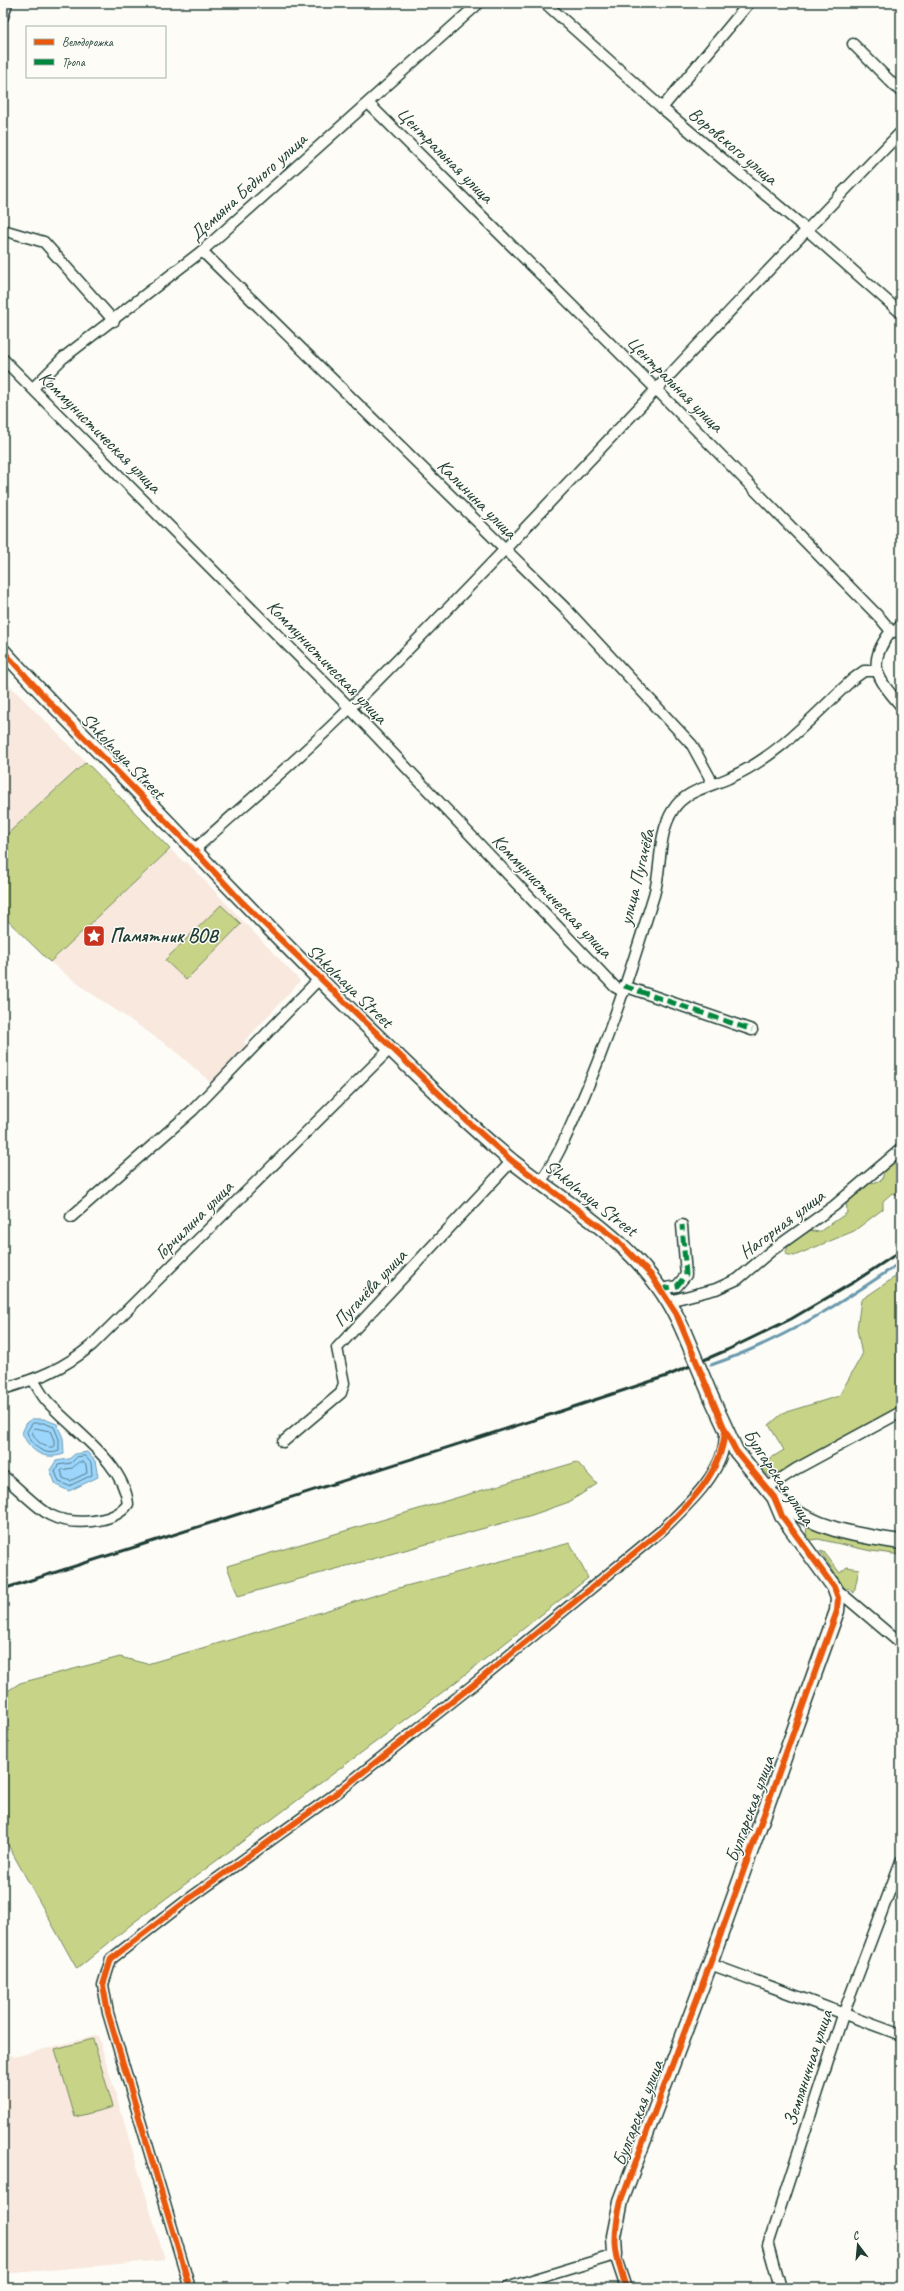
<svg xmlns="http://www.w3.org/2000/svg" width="904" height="2291" viewBox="0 0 904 2291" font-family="Caveat,sans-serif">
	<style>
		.built { fill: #f8e8dd }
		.green { fill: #c7d488; stroke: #73885e }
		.water { fill: #9dd6fd; stroke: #6b99ad }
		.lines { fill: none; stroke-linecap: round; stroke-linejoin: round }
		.shore { stroke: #517a84; stroke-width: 1 }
		.stream { stroke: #6b99ad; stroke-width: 3 }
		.street-casing { stroke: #1f3d34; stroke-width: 13 }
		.secondary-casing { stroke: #1f3d34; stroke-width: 17 }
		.street { stroke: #fdfcf7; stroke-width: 10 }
		.secondary { stroke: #fdfcf7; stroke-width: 14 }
		.rail { stroke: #1f3d34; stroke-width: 3 }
		.secondary-bridge-casing { stroke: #1f3d34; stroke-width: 17; stroke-linecap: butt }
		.secondary-bridge { stroke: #fdfcf7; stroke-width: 14 }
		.quiet { stroke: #00873e; stroke-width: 5; stroke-dasharray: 10 5; stroke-linecap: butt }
		.cycleway-casing { stroke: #fdfcf7; stroke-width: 8 }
		.cycleway { stroke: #e8590c; stroke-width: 6 }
		.labels { text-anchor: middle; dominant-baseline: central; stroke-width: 3; stroke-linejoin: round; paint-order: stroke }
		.street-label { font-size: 19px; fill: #1f3d34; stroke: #fdfcf7 }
		.poi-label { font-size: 19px; font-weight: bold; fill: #1f3d34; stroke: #fdfcf7; text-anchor: start }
	</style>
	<rect width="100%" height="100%" fill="#fdfcf7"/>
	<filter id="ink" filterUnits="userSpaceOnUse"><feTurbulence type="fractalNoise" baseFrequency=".025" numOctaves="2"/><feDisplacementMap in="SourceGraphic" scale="8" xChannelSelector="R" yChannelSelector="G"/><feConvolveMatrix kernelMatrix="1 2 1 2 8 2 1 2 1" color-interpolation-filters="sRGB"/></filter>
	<g filter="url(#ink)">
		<!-- built -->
		<g class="built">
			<polygon points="3,679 86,762 3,838"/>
			<polygon points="170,849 185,863 186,861 300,981 244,1042 249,1047 211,1083 173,1049 85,989 50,962"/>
			<polygon points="98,2035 165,2260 3,2274 3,2050 14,2057"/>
		</g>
		<!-- green -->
		<g class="green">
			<polygon points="86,762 170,849 50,962 3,916 3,838"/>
			<polygon points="221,905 241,924 186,980 165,960"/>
			<polygon points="892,1161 901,1162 901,1196 892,1193 883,1201 883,1209 854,1231 794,1256 785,1254 789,1244 808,1230 819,1232 847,1213 846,1200 862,1186 882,1180 885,1167"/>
			<polygon points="901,1273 901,1407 776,1475 769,1476 763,1469 766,1461 784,1450 769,1425 783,1413 839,1396 862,1355 857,1329 861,1300"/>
			<polygon points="577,1462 597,1484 569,1502 532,1515 238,1596 227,1566"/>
			<polygon points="807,1527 846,1540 901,1548 901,1555 871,1551 818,1539 810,1540 806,1534"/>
			<polygon points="570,1543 588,1578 448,1688 133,1923 77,1969 3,1836 3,1694 20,1683 120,1657 147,1664 247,1635 402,1587"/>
			<polygon points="820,1551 824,1552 840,1573 847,1567 859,1569 854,1593 848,1588 846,1590"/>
			<polygon points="93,2039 113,2107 75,2117 55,2049"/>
		</g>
		<!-- water -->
		<g class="water">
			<path d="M32,1419H44L57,1424L63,1438L64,1454C43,1461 30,1451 22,1433L27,1422Z"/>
			<polygon points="87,1452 95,1461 98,1477 69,1491 56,1485 50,1470 56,1461 69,1459 75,1454"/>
		</g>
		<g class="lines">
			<!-- shore -->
			<g class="shore">
				<path d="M33,1423H44L54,1427L59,1439V1451C44,1457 31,1445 27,1432Z"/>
				<path d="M35,1428L50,1431L54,1440V1447C44,1448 36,1442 32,1432Z"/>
				<polygon points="85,1456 91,1463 92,1475 69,1486 59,1482 55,1471 58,1465 71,1463 77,1457"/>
				<polygon points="79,1462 83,1462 86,1465 87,1473 70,1481 63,1478 61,1470 72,1468"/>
			</g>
			<!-- stream -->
			<path class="stream" d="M711,1365C779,1342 842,1303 901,1262"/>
			<!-- street casing -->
			<g class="street-casing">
				<g id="street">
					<polyline points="545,3 662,108 806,229 901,313"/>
					<polyline points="3,17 7,3"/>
					<polyline points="853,44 901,92"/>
					<path d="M368,103L656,389L881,619L891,631C866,664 876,677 901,706"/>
					<polyline points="662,108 749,3"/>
					<polyline points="3,230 44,242 114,321"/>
					<polyline points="202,251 567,610 692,745 710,778 709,785"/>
					<polyline points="3,359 344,702 615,987 624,992"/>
					<polyline points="33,388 63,358 202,251 479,3"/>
					<polyline points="891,631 895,632 901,625"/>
					<path d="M194,850C246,803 301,757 351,707C539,519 716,322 901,132"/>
					<polyline points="624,986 752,1030"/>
					<path d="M540,1182C558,1158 568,1132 580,1105C610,1036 632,966 654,895C662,868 657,835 673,810C685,790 710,787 729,778C778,757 815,714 853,679L864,671H876"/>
					<polyline points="71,1217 193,1110 320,978"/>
					<polyline points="661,1289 677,1286 686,1275 682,1225"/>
					<polyline points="669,1301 716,1289 738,1279 771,1251 834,1206 901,1149"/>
					<path d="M3,1389C39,1378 62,1370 92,1345L391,1048"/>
					<polyline points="283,1442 341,1393 344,1383 337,1348 512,1161"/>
					<path d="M3,1476C16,1486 37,1508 50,1515C71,1526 114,1524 128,1504C124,1462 72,1430 46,1400C41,1394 37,1386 33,1380"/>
					<polyline points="765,1489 796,1469 901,1412"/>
					<polyline points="835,1588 901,1644"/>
					<polyline points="710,1964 901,2035"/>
					<path d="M190,2288L108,2013L103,1985L111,1959L186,1901L338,1792L473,1685L661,1531C682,1510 717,1479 723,1449C725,1443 725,1436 725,1430"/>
					<polyline points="506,2288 615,2255 626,2288"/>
					<polyline points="780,2288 768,2245 844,2012 901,1861"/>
				</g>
			</g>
			<!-- secondary casing -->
			<g class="secondary-casing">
				<g id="secondary">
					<path d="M3,651C65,719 131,783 194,850C282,943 373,1034 466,1121C481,1135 497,1149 513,1162C580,1214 648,1249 683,1330"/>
					<path d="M776,1499C815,1529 853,1535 901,1542"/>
					<polyline points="615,2255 614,2236 621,2201 710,1964 837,1611 838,1598 834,1587 782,1516 774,1497 736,1451 712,1399"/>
				</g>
			</g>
			<!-- street -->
			<use href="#street" class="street"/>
			<!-- secondary -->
			<use href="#secondary" class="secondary"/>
			<!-- rail -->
			<polyline class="rail" points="3,1589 534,1420 667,1376 727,1350 791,1319 854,1282 901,1251"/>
			<!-- secondary-bridge casing -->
			<g class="secondary-bridge-casing">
				<polyline id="secondary-bridge" points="683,1330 712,1399"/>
			</g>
			<!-- secondary-bridge -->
			<use href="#secondary-bridge" class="secondary-bridge"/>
			<!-- quiet -->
			<g class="quiet">
				<polyline points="624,986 752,1030"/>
				<polyline points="661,1289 677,1286 686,1275 682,1225"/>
			</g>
			<!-- cycleway casing -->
			<g class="cycleway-casing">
				<g id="cycleway">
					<path d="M3,651L52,705L194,850L242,902L467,1121L512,1161L614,1237L651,1275L676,1313L725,1430L736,1451L774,1497L782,1516L834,1587L838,1598L837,1611L710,1964L621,2201C612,2240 614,2251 626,2288"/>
					<path d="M190,2288L108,2013L103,1985L111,1959L186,1901L338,1792L473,1685L661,1531C690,1503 721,1474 725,1431"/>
				</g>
			</g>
			<!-- cycleway -->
			<use href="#cycleway" class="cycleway"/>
		</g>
	</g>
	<!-- icons -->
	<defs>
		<g id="sight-square" transform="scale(1.15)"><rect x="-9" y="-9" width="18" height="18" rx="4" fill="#c8321e" stroke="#fdfcf7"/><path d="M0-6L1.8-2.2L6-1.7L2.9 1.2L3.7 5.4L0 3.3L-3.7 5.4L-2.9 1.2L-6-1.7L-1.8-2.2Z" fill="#fff"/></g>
	</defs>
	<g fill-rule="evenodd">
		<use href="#sight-square" x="94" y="936"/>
	</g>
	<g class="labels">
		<!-- street labels -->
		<g class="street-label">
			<text transform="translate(733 146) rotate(40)">Воровского улица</text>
			<text transform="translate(445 155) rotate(45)">Центральная улица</text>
			<text transform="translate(248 187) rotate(-42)">Демьяна Бедного улица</text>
			<text transform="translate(675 384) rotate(45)">Центральная улица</text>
			<text transform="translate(100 432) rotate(45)">Коммунистическая улица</text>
			<text transform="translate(477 499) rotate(45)">Калинина улица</text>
			<text transform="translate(327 662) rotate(46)">Коммунистическая улица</text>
			<text transform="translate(123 756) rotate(46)">Shkolnaya Street</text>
			<text transform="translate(637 877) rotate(-76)">улица Пугачёва</text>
			<text transform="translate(552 896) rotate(46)">Коммунистическая улица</text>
			<text transform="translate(350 986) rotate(44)">Shkolnaya Street</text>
			<text transform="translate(591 1198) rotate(38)">Shkolnaya Street</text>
			<text transform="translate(194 1220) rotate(-45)">Горчилина улица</text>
			<text transform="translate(782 1224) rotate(-37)">Нагорная улица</text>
			<text transform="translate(370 1288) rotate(-47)">Пугачёва улица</text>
			<text transform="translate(779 1477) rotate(56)">Булгарская улица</text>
			<text transform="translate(750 1809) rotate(-70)">Булгарская улица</text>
			<text transform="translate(808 2068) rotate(-72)">Земляничная улица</text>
			<text transform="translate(638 2113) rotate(-69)">Булгарская улица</text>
		</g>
		<!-- poi labels -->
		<g class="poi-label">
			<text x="110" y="936">Памятник ВОВ</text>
		</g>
	</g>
	<!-- margin -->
	<rect width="904" height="2291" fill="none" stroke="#fdfcf7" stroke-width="16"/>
	<rect x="8" y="8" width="888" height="2275" fill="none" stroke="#1f3d34" stroke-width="1.5" filter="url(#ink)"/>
	<!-- legend -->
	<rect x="26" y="26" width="140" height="52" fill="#fdfcf7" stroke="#a4b0a9"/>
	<rect x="34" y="39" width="20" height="6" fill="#e8590c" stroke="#a4b0a9"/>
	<text x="62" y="46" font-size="12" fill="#1f3d34">Велодорожка</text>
	<rect x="34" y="59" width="20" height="6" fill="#00873e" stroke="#a4b0a9"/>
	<text x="62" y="66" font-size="12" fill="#1f3d34">Тропа</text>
	<!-- north arrow -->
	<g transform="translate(858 2245) rotate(344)" stroke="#fdfcf7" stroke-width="3" paint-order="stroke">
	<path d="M0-3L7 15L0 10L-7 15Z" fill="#1f3d34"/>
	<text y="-6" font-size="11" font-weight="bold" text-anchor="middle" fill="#1f3d34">С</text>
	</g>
</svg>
